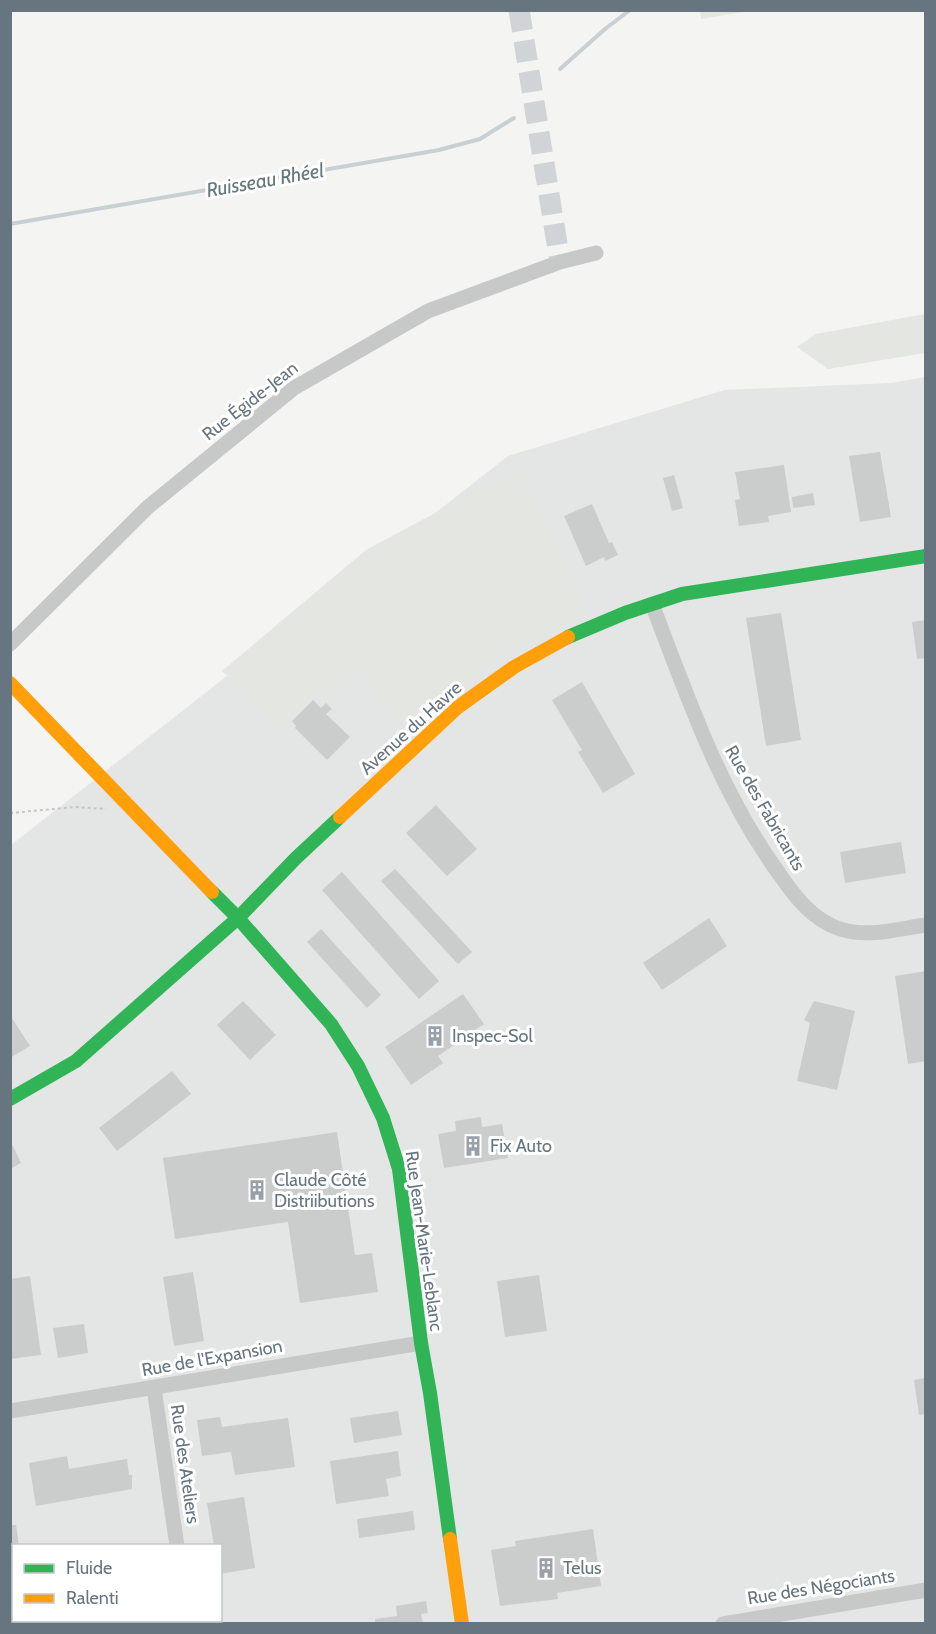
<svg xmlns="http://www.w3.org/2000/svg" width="936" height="1634" viewBox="0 0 936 1634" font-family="Cabin,sans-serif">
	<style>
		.built { fill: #e4e6e6; fill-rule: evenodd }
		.green { fill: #e3e6e1 }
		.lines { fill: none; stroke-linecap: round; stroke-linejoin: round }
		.stream { stroke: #c9d0d3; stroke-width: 4 }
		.building { fill: #cbcccc }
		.secondary-tunnel { stroke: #d1d4d6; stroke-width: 21; stroke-dasharray: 21 10; stroke-linecap: butt }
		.path { stroke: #c5c6c7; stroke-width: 2; stroke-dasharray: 3 3; stroke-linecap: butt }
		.street { stroke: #c7c9c9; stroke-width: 15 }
		.fast { stroke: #30b455; stroke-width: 14 }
		.slow { stroke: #ff9f0a; stroke-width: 14 }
		.labels { text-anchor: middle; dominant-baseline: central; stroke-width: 6; stroke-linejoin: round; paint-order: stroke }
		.street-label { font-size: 18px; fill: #677580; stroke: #fff }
		.poi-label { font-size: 18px; fill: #677580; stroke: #fff; text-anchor: start }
		.water-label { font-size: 20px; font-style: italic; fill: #63777d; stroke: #fff }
	</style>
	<rect width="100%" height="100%" fill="#f4f4f3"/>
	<!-- built -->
	<path class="built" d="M925,377V1623L11,1624V845L508,456L724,390L891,383ZM14,1546H220V1620H14Z"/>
	<!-- green -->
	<g class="green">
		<polygon points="700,10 748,10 748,11 701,19"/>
		<polygon points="925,314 925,353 828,369 797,347 816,334"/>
		<polygon points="519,468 586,611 477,673 406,731 359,676 332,701 318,689 279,725 222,671 366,550"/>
	</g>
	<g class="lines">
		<!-- stream -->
		<g class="stream">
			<polyline points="560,69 605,29 630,10"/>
			<polyline points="10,224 439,150 480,139 514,118"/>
		</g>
	</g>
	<!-- building -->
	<g class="building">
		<polygon points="880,452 891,517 860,522 849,456"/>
		<polygon points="784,465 791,512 768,516 769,522 739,526 735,500 740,499 735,472"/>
		<polygon points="674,475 683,508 672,511 663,478"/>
		<polygon points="813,493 815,505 793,508 792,497"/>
		<polygon points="592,504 609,543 612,542 618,555 605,561 604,557 586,566 564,516"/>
		<polygon points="781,613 801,740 766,746 746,618"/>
		<polygon points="926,620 926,658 917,659 912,622"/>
		<polygon points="582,682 635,774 603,793 578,752 582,750 552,700"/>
		<polygon points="313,700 321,708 326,703 332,709 326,714 350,737 327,760 295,728 296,726 292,721"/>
		<polygon points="436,805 477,849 447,876 406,833"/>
		<polygon points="901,842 906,873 845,883 840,852"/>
		<polygon points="395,869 472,952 458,964 381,881"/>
		<polygon points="342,872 439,981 419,999 322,890"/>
		<polygon points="709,918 727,946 662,990 643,963"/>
		<polygon points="321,929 381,995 367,1008 307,942"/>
		<polygon points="926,971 926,1061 908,1064 895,976"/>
		<polygon points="463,994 484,1024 438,1056 443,1063 411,1085 385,1047"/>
		<polygon points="243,1001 276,1035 250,1060 217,1025"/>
		<polygon points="814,1001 855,1011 837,1090 797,1081 810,1023 804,1020"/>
		<polygon points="10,1015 30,1046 10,1058"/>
		<polygon points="172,1071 191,1094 117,1151 99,1128"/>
		<polygon points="481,1117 482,1127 502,1124 508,1158 444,1168 438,1134 456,1131 455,1121"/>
		<polygon points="337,1132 355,1255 372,1253 378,1292 300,1303 288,1222 175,1239 163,1158"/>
		<polygon points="13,1146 21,1163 10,1169 10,1147"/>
		<polygon points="193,1272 204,1341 174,1346 163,1277"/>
		<polygon points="539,1275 547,1331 505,1337 497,1281"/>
		<polygon points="30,1276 41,1355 10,1359 10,1279"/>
		<polygon points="84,1324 88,1353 58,1358 53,1328"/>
		<polygon points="924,1378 926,1414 919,1415 914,1380"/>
		<polygon points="398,1411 402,1435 354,1443 350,1418"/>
		<polygon points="220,1417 222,1427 288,1418 295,1467 235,1475 231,1452 202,1456 197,1420"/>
		<polygon points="398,1451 401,1476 386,1479 389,1496 336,1504 330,1461"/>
		<polygon points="67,1456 69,1469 127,1459 129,1475 132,1475 132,1489 36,1506 29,1463"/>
		<polygon points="244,1497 255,1568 220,1574 220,1546 214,1546 207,1503"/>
		<polygon points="413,1511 415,1530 359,1538 357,1519"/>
		<polygon points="10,1525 16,1525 19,1546 14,1546 14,1620 115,1622 10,1624"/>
		<polygon points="593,1529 601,1586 557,1593 558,1599 500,1606 491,1550 516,1546 515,1541"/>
		<polygon points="426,1601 428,1613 421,1614 423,1624 375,1624 375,1619 397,1616 396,1606"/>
	</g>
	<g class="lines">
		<!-- secondary-tunnel -->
		<polyline class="secondary-tunnel" points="519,10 560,262"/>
		<!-- path -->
		<polyline class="path" points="10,813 76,807 106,809"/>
		<!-- street -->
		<g class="street">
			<path d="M652,604C688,698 720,793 780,875C796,898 813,920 840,929C868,938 897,929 926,925"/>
			<polyline points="10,644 148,507 294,388 428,311 560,262 596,253"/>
			<polyline points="154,1388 177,1546"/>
			<polyline points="10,1411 421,1343"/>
			<polyline points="187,1624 188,1620"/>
			<polyline points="723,1624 926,1590"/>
		</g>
		<!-- fast -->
		<g class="fast">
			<polyline points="568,637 625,613 682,594 926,556"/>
			<polyline points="212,892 238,918 331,1024 358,1066 383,1118 399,1169 421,1343 430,1393 450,1539"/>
			<polyline points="10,1099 76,1061 238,918 296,858 340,817"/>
		</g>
		<!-- slow -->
		<g class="slow">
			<polyline points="10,683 212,892"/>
			<polyline points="340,817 458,707 514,667 568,637"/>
			<polyline points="450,1539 462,1624"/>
		</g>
	</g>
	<!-- icons -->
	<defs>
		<g id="building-bare" transform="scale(1.62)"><path d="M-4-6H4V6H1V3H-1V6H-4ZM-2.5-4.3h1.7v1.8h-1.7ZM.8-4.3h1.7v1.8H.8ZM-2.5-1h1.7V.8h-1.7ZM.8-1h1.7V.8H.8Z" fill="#98a1a8" stroke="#fff" stroke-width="2.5" paint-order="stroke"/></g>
	</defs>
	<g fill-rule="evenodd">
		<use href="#building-bare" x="435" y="1036"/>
		<use href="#building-bare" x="473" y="1146"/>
		<use href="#building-bare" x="257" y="1190"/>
		<use href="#building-bare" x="546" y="1568"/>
	</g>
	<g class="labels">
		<!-- street labels -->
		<g class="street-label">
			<text transform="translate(250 401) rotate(-38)">Rue Égide-Jean</text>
			<text transform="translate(411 728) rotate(-42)">Avenue du Havre</text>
			<text transform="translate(765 808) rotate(60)">Rue des Fabricants</text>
			<text transform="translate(424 1241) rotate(82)">Rue Jean-Marie-Leblanc</text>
			<text transform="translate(212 1358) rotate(-10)">Rue de l'Expansion</text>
			<text transform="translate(185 1464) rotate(82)">Rue des Ateliers</text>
			<text transform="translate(821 1587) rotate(-9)">Rue des Négociants</text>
		</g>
		<!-- poi labels -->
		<g class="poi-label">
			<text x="452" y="1036">Inspec-Sol</text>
			<text x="490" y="1146">Fix Auto</text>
			<text x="274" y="1180">Claude Côté<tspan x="274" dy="21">Distriibutions</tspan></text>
			<text x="563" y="1568">Telus</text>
		</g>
		<!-- water labels -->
		<g class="water-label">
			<text transform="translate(265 180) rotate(-10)">Ruisseau Rhéel</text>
		</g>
	</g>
	<!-- border -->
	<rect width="936" height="1634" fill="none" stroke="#677580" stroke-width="24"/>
	<!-- legend -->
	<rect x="12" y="1544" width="210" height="78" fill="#ffffff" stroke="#c2c8cc" stroke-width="1.5"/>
	<rect x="24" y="1564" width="30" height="9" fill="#30b455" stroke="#c2c8cc" stroke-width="1.5"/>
	<text x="66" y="1574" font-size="18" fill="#677580">Fluide</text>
	<rect x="24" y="1594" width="30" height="9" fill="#ff9f0a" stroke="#c2c8cc" stroke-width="1.5"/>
	<text x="66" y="1604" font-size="18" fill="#677580">Ralenti</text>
</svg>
